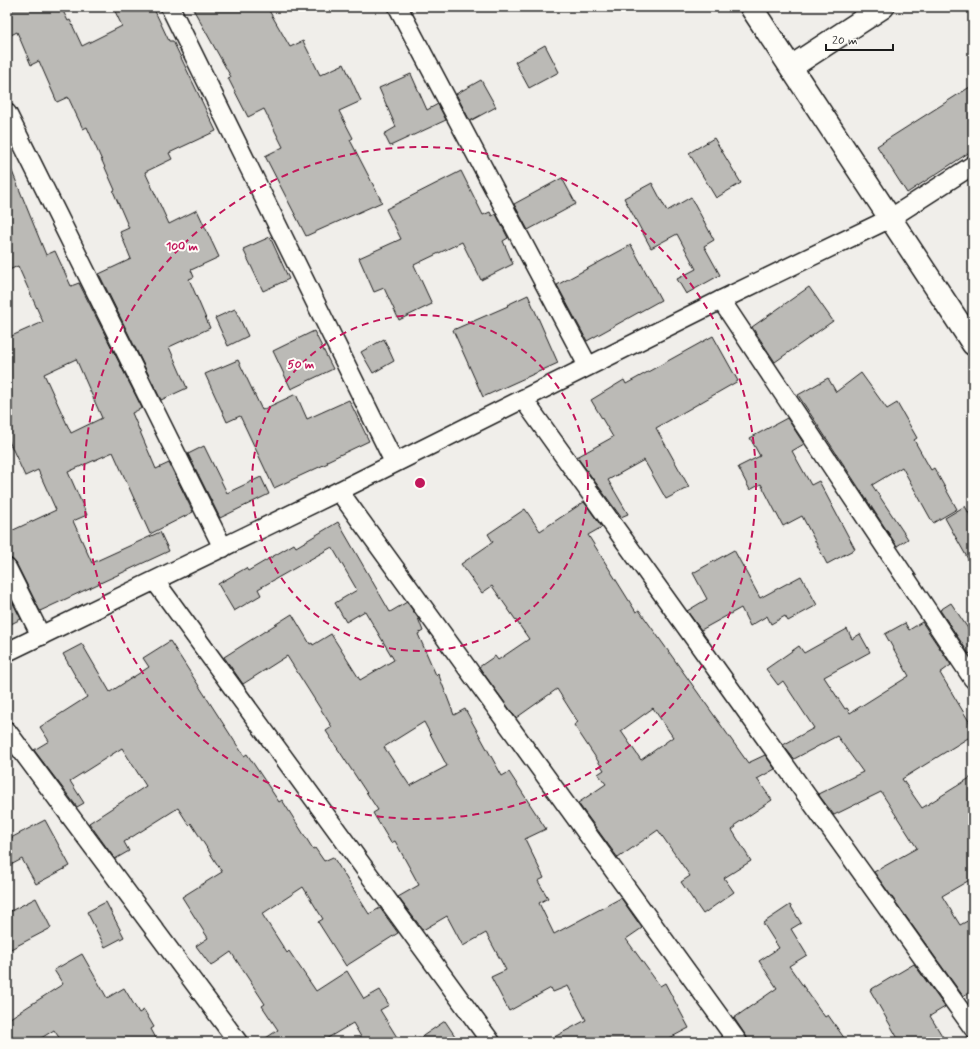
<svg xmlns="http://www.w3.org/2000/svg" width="980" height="1049" viewBox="0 0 980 1049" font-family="Mynerve,sans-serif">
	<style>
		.building { fill: #bbbab6; stroke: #1c1c1c; fill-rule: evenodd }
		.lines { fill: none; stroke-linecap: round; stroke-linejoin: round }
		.minor-casing { stroke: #1c1c1c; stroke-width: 21 }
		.tertiary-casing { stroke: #1c1c1c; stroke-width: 25 }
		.minor { stroke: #fdfcf7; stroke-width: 18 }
		.tertiary { stroke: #fdfcf7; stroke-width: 22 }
		.ring { fill: none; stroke: #c2185b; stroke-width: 2; stroke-dasharray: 7 5 }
		.centre { fill: #c2185b; stroke: #fdfcf7; stroke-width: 2 }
		.ring-label { font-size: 12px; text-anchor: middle; font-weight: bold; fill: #c2185b; stroke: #fdfcf7; stroke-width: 4; stroke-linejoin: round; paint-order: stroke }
	</style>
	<rect width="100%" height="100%" fill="#f0eeea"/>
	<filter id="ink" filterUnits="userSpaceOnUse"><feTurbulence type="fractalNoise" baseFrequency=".025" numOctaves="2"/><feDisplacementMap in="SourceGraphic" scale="8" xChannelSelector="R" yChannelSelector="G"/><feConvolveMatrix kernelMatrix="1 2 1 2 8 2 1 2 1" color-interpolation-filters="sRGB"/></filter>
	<g filter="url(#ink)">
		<!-- building -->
		<g class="building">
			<polygon points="7,7 61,7 68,21 70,20 82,46 122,26 113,7 153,7 169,41 173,41 216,131 169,153 172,159 145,172 169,224 197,210 219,257 191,270 194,277 189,279 210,328 169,347 187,388 161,400 99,274 131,259 120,232 129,228 113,191 115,190 87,127 83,129 68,97 57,102 39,61 31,65 17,32 7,37"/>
			<polygon points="192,7 267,7 290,47 303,41 320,75 344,64 361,101 339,111 353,138 350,140 382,202 306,236 265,156 283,147 264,109 248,117 228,78 231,77"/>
			<polygon points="545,45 559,72 529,88 515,62"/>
			<polygon points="411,74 427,110 438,104 446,120 390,146 384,134 396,127 379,88"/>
			<polygon points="481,80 496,107 470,121 456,94"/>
			<polygon points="973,85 973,150 907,193 877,146"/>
			<polygon points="714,138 741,183 716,198 689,153"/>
			<path d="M7,159L46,255L55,251L71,286L79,283L142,408L132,413L156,469L169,463L193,512L150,534L113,452L68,472L87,515L73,521L92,563L160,532L169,551L40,611L16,563L12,559L7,558V533L56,510L38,470L25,476L7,437V338L43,322L18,266L7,271ZM76,359L102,418L71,433L44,374Z"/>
			<polygon points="461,171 483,215 490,212 492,216 496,214 508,238 503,241 513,264 481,280 462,242 414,265 432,304 399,320 384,288 374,292 359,258 401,239 386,209"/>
			<polygon points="562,178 576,204 528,230 514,204"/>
			<polygon points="652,183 667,211 691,197 714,240 704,246 720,275 686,294 677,279 696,269 677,234 651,248 624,198"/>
			<polygon points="270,237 289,279 263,291 243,249"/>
			<polygon points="631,245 661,300 587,341 557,285"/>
			<polygon points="809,287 833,321 775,362 752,327"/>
			<polygon points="528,295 558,363 483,397 453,330 508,306 507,305"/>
			<polygon points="235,309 248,336 228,346 215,318"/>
			<polygon points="314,331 333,369 291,389 273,351"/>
			<polygon points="713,336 738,381 656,428 689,487 666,499 644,460 608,480 628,514 621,517 577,457 613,437 591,400 624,380 626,384"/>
			<polygon points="384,339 394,361 373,373 361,352"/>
			<polygon points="238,360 262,410 296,394 307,419 349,400 369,441 327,461 328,463 274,488 240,416 227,422 205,374"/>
			<polygon points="861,373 887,409 897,403 917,438 914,440 931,470 934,468 957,509 933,523 902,467 872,485 908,539 897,546 798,395 828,378 836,392"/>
			<polygon points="787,418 804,444 792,451 811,485 819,481 855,549 827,564 802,516 783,526 761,484 750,490 738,467 760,456 750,438"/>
			<polygon points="204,446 227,493 261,477 269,494 220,518 188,454"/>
			<path d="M584,502L602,527L588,535L636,612L639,610L748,763L765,755L775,769L757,779L772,800L735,825L736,827L732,830L751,861L724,878L734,892L703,914L681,882L690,876L658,830L618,858L578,803L606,784L598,774L604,770L574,725L578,722L557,689L516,718L479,667L495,656L498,660L529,639L492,586L482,593L461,564L493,542L488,534L525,509L540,531ZM653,708L673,737L641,760L621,731Z"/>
			<polygon points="965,506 973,521 973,568 945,518"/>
			<path d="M338,522L390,612L407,602L418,618L423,631L418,634L436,675L438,673L454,715L465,709L502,776L509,772L546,829L525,839L544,878L538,881L548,898L539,903L554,934L621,898L642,928L626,939L660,986L665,983L689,1028L662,1042H545L586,1020L568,986L553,992L551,988L509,1011L491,977L506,970L486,933L463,946L447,916L423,930L398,897L419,885L395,841L391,843L373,813L378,810L326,731L332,727L287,656L243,684L224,657L292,614L310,644L312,643L313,645L331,634L360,680L394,660L365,611L346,622L335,603L357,590L332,547L258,589L261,595L234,611L218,584L246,568L248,571L294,544L296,547ZM424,722L447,766L410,786L384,747Z"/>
			<polygon points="734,550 760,598 801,576 817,605 788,621 785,616 771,624 767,616 750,626 741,608 701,630 687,611 707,599 693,573"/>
			<polygon points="7,591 21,619 7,626"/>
			<polygon points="951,603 973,636 973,651 969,654 940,610"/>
			<polygon points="922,622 951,665 940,673 973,728 973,735 902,779 922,808 973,776 973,878 942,896 960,925 973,918 973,990 963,996 874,872 917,848 881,792 834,815 818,794 863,772 837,736 794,759 783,745 814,728 783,681 778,685 766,669 799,646 804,653 847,629 852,639 860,634 870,652 824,677 845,709 847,708 850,713 909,676 885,634 905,623 909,630"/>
			<polygon points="170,641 244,756 247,754 279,802 282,800 313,849 315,848 324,861 333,857 369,914 380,908 398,933 346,966 318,922 323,919 303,887 262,914 287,953 289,951 316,991 347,971 364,999 380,990 389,1005 380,1010 400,1042 364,1042 353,1023 321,1042 260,1042 278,1030 262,1006 265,1004 231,952 211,966 196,946 208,938 182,897 222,872 191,823 189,825 178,808 124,842 129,851 115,859 89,823 146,786 122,748 70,781 84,803 77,807 34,750 49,741 40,727 87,697 63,654 82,644 110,692 149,667 143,658"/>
			<polygon points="45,820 70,866 36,884 22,859 7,867 7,840"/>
			<polygon points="36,898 51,928 7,951 7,913"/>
			<polygon points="106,902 124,937 105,947 87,912"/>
			<polygon points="790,905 801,923 791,929 807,955 789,966 825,1017 828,1015 847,1042 748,1042 746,1036 734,1018 777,988 759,961 779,948 763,923"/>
			<polygon points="82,954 107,998 124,988 139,1013 144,1010 154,1027 151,1029 158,1042 62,1042 54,1030 35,1042 7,1042 7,1020 63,984 54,970"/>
			<polygon points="914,964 945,1007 930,1016 946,1042 900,1042 870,990"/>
			<polygon points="445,1021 459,1042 414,1042"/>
		</g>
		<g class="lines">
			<!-- minor casing -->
			<g class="minor-casing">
				<g id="minor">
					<polyline points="170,7 394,462"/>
					<polyline points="398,7 588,366"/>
					<polyline points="7,113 223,548"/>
					<polyline points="721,300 973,679"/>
					<polyline points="523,399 973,1028"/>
					<polyline points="339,491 738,1042"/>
					<polyline points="7,568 41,636"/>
					<polyline points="155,581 491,1042"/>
					<polyline points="7,652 339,491 721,300 889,219 973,165"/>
					<polyline points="7,731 238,1042"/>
				</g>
			</g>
			<!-- tertiary casing -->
			<g class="tertiary-casing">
				<g id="tertiary">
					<polyline points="751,7 973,344"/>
					<polyline points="791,67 883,7"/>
				</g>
			</g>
			<!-- minor -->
			<use href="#minor" class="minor"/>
			<!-- tertiary -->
			<use href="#tertiary" class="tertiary"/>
		</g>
	</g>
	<!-- distance rings -->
	<g class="ring">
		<circle cx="420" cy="483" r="168"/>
		<circle cx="420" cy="483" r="336"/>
	</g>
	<circle cx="420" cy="483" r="6" class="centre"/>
	<g class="ring-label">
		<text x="182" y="250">100 m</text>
		<text x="301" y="368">50 m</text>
	</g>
	<!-- margin -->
	<rect width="980" height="1049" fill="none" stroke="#fdfcf7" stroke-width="24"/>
	<rect x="12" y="12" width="956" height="1025" fill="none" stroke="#1c1c1c" stroke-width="1.5" filter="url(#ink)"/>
	<!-- scale -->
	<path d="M826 44v6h67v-6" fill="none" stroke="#1c1c1c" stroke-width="2"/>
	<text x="832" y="44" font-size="12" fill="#1c1c1c" stroke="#fdfcf7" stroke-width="3" paint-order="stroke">20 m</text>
</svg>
